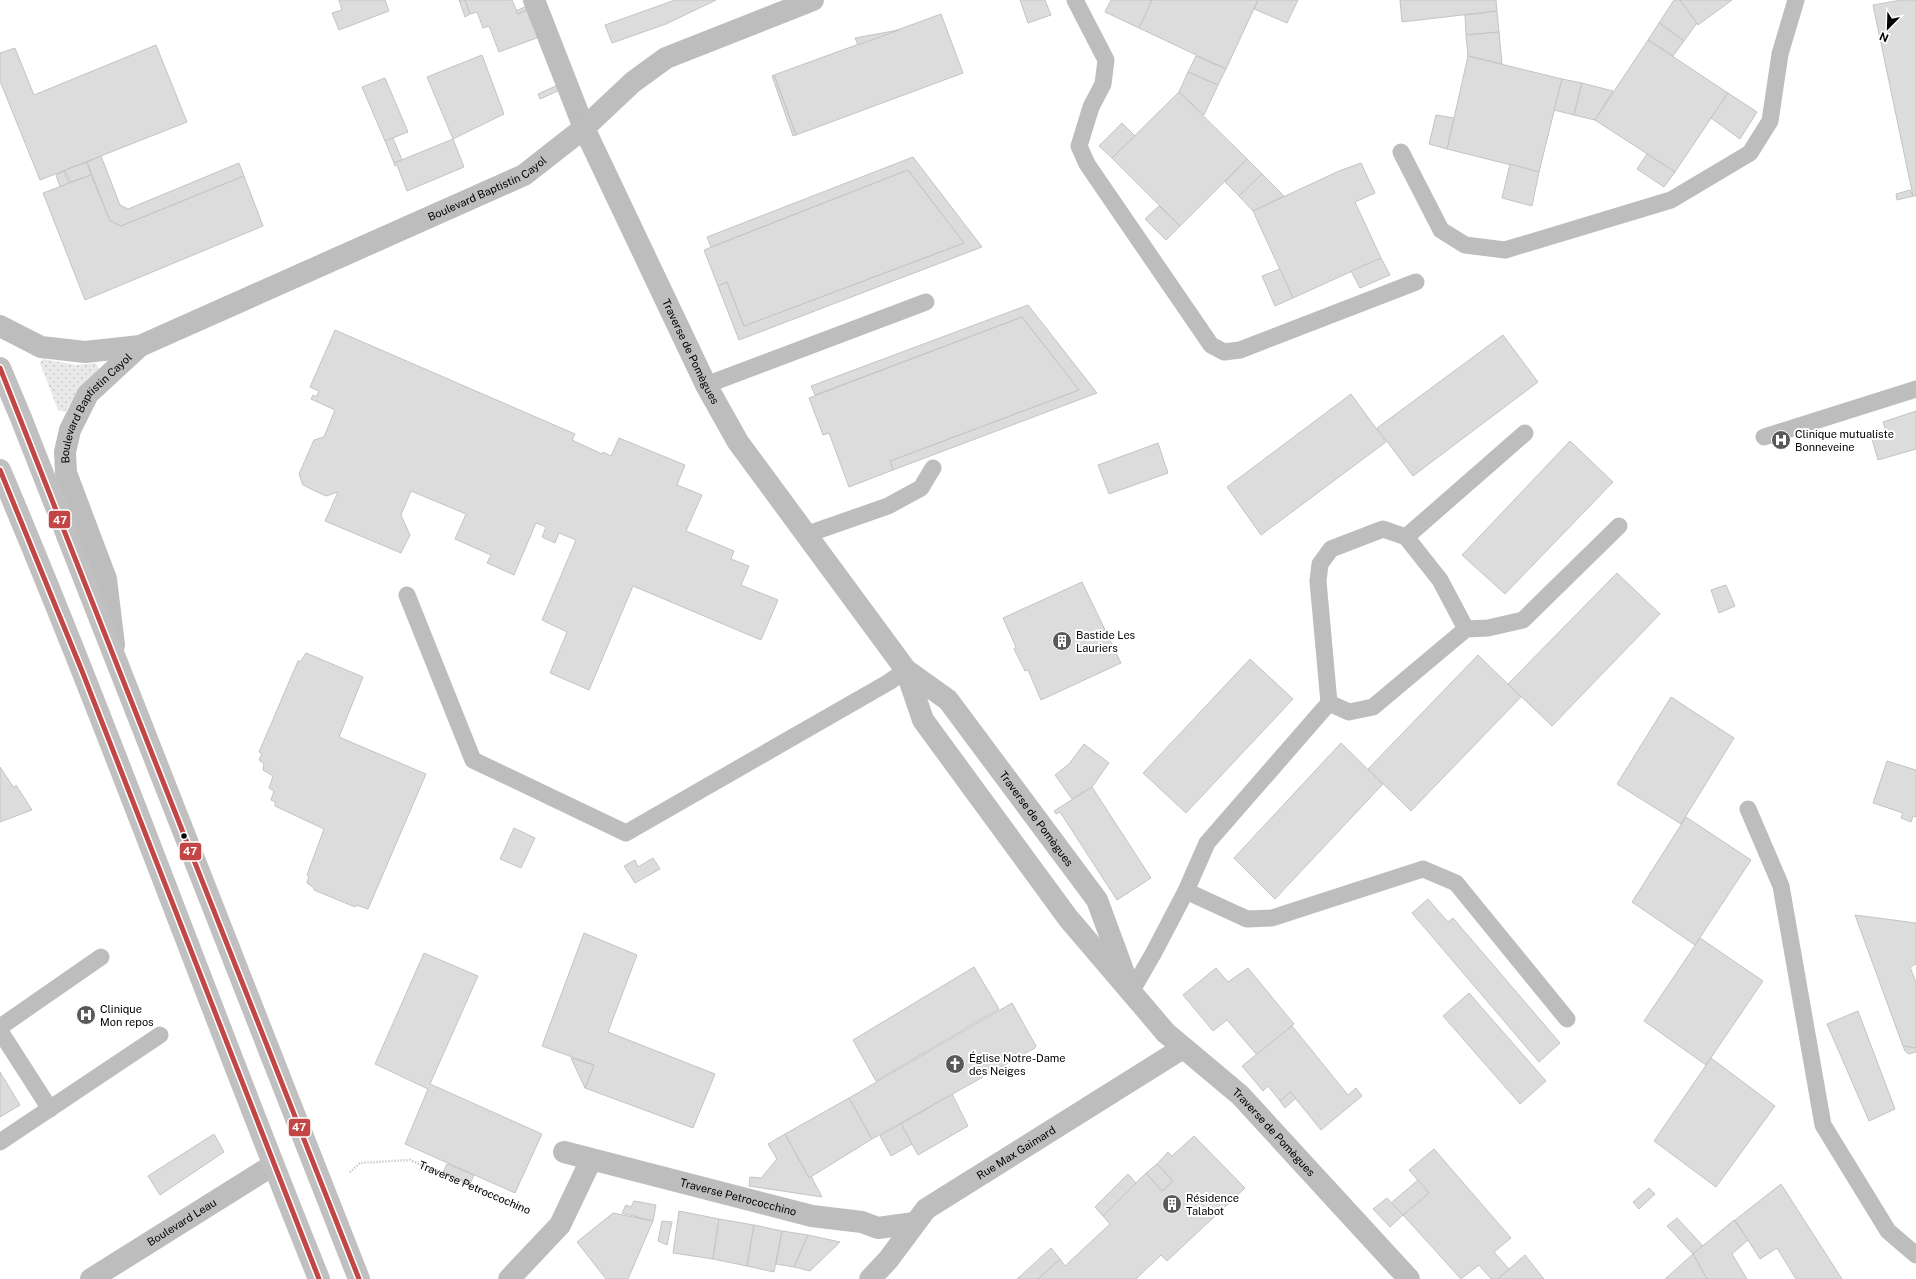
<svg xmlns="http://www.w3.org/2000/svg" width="1916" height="1279" viewBox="0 0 1916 1279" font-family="'Public Sans',sans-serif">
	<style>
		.grass { fill: url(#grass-dots) }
		.building { fill: #dcdcdc; stroke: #c4c4c4 }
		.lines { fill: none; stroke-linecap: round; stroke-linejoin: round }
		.path { stroke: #b8b8b8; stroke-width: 2.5; stroke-dasharray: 1 2; stroke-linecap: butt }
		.lane { stroke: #bdbdbd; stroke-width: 17 }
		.street { stroke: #bdbdbd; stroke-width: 22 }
		.secondary { stroke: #c0c0c0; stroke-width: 22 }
		.bus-1-casing { stroke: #fff; stroke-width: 8 }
		.bus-1 { stroke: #c34647; stroke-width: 5 }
		.bus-dot { fill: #000; stroke: #fff; stroke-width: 1.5 }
		.labels { text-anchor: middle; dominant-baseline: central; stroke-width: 4; stroke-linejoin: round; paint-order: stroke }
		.street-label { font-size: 11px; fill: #000; stroke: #fff }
		.poi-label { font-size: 11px; fill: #000; stroke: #fff; text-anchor: start }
		.line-badge { stroke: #fff; stroke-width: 1.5 }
		.badge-label { font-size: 11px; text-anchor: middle; font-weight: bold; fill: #fff }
	</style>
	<defs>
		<pattern id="grass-dots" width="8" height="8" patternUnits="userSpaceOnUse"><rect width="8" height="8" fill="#e9e9e9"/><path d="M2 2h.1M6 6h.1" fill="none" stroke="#c6c6c6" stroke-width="1.8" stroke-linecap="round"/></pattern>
	</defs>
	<rect width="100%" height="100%" fill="#fff"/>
	<!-- grass -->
	<polygon class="grass" points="43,359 76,365 96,363 99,369 84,383 65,412 58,410 40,363"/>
	<!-- building -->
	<g class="building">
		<polygon points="339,0 385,0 389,11 339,30 332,13 342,10"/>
		<polygon points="459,0 465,0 470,14 465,17"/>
		<polygon points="465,0 512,0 518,14 532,8 542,36 499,52 489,26 483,28 477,12 470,14"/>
		<polygon points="675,0 716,0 666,24 612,43 605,25"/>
		<polygon points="1020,0 1045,0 1051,15 1028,23"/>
		<polygon points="1111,0 1149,0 1152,1 1139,28 1105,12"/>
		<polygon points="1152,0 1258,0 1226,69 1139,28"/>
		<polygon points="1258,0 1298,0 1287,23 1254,9"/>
		<polygon points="1400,0 1496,0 1497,11 1402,22"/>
		<polygon points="1674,0 1680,0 1697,23 1684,41 1659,23"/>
		<polygon points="1680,0 1732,0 1698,25"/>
		<polygon points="1901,0 1916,0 1916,196 1913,196 1873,5"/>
		<polygon points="531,4 532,8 518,14 516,11"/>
		<polygon points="1497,11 1499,32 1466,35 1465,15"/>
		<polygon points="941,14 963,73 796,135 774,75"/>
		<polygon points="1659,23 1684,41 1673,56 1648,40"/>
		<polygon points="899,30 858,45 855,38"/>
		<polygon points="1499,32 1502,64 1468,56 1466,35"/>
		<polygon points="1648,40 1728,93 1675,172 1595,120"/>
		<polygon points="156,45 187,122 40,180 0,81 0,53 15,48 34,95"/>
		<polygon points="482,55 504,114 453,139 427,77"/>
		<polygon points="1196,56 1226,69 1218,85 1188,72"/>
		<polygon points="1468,56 1562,79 1539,172 1447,149"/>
		<polygon points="1188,72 1218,85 1204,115 1179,92"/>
		<polygon points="774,75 796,135 793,136 772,76"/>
		<polygon points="385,78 408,132 385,141 362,87"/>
		<polygon points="1562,79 1582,83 1574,115 1554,110"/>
		<polygon points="1582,83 1613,91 1595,120 1574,115"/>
		<polygon points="558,85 560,90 540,99 538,94"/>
		<polygon points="1179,92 1247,159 1180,226 1112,158"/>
		<polygon points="1728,93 1757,112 1740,139 1711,118"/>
		<polygon points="1436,115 1454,118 1447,149 1429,144"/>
		<polygon points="1122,123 1135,136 1112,158 1099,146"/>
		<polygon points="393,138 402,160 394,163 385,141"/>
		<polygon points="453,139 464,167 407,191 397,165 395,166 394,163"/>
		<polygon points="1647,154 1675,172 1664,187 1637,169"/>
		<polygon points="101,156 120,205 128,209 239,163 244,176 121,226 110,221 87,162"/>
		<polygon points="913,157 982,247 739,340 718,286 727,282 744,326 964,243 908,170 711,247 707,237"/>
		<polygon points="1247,159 1262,174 1239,196 1225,182"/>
		<polygon points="87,162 91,175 70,182 65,170"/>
		<polygon points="1361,163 1375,193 1355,202 1381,258 1293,298 1253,211 1339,171"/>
		<polygon points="1510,164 1539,172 1532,206 1502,198"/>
		<polygon points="908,170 964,243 744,326 727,282 718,286 704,250"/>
		<polygon points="64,171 69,183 60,187 56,175"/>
		<polygon points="1262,174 1284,196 1253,211 1239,196"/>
		<polygon points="91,175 110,221 121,226 244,176 263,226 85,300 43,193"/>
		<polygon points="1910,190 1913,196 1897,200 1896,194"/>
		<polygon points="1159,206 1180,226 1166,240 1145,219"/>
		<polygon points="1381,258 1390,275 1360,288 1351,271"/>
		<polygon points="1280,269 1293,298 1275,306 1262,276"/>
		<polygon points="1028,305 1097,393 893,470 890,461 1079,390 1022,317 815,395 811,386"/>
		<polygon points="1022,317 1079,390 890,461 893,470 849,487 829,433 823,435 809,398"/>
		<polygon points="335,330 575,434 572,440 602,454 603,452 611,456 619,438 685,465 677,485 702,495 686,531 734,551 731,559 749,566 741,585 778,600 761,640 633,586 589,690 550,673 567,632 542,620 576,540 559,533 555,543 542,537 546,527 536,523 514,575 487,563 491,555 455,539 466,514 411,491 401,515 410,535 401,553 325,521 338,492 326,496 315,491 303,485 299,474 314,440 324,437 335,410 311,399 313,395 316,397 319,391 310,387"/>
		<polygon points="1503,335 1538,382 1413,476 1377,428"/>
		<polygon points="1351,394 1386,442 1261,535 1227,487"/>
		<polygon points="1916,411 1916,449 1878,460 1872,439 1887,434 1883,422"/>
		<polygon points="1570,441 1613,482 1505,594 1462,555"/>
		<polygon points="1158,443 1168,473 1109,494 1098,465"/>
		<polygon points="1617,573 1660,614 1552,726 1508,684"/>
		<polygon points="1082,582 1121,663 1041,700 1028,670 1025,671 1014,649 1016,647 1003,618"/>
		<polygon points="1726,585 1735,606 1719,613 1711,590"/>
		<polygon points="306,653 363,677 339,737 426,774 368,909 356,905 355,907 314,890 314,888 307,883 309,876 307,875 324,829 275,806 275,802 271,800 274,791 269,788 273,776 263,770 264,764 259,760 262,754 259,752 298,661 301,661"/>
		<polygon points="1478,655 1521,697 1411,811 1368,769"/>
		<polygon points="1250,659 1293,699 1186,813 1143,773"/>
		<polygon points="1671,697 1734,738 1681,824 1617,784"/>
		<polygon points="1341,743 1383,784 1275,899 1234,858"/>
		<polygon points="1084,744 1109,763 1092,787 1072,799 1055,775 1069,764"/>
		<polygon points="1887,761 1916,770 1916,817 1913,816 1911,822 1901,818 1903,813 1873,803"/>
		<polygon points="0,767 14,788 16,785 32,810 0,822"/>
		<polygon points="1092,787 1151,878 1117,900 1060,812 1056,814 1054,811"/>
		<polygon points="1686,817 1751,860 1695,945 1632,902"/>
		<polygon points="514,828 535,838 521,868 500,859"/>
		<polygon points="653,858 660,869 635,883 624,866 635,860 638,867"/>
		<polygon points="1428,899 1448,922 1453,918 1560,1043 1539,1062 1412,913"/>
		<polygon points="1855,915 1916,923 1916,964 1910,967 1916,982 1916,1048 1903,1046"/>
		<polygon points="584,933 637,955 608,1032 715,1074 693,1128 585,1088 594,1065 542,1046"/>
		<polygon points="1700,938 1763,981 1706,1065 1644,1021"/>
		<polygon points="424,953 478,976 430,1084 542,1134 515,1193 405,1144 428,1089 375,1064"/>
		<polygon points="974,967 999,1009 876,1081 853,1040"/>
		<polygon points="1216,968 1228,982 1248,968 1294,1024 1257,1055 1227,1020 1213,1031 1183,995"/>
		<polygon points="1469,993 1546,1081 1520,1104 1443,1016"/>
		<polygon points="1012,1003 1036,1046 1035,1048 872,1139 849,1098"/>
		<polygon points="1858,1011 1895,1109 1869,1121 1827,1024"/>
		<polygon points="1292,1026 1348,1095 1356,1088 1362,1096 1321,1130 1290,1092 1280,1101 1268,1086 1263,1091 1242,1066"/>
		<polygon points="1903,1046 1916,1048 1916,1052 1909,1054 1905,1051"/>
		<polygon points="571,1058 594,1065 585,1088"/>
		<polygon points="1711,1058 1775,1106 1716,1187 1654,1141"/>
		<polygon points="0,1072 20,1105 0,1117"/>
		<polygon points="1290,1092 1296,1098 1285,1108 1280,1101"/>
		<polygon points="952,1094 968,1126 918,1155 901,1124"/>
		<polygon points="849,1098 872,1139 809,1178 785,1134"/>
		<polygon points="901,1124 912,1144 891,1156 880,1136"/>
		<polygon points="214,1134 224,1152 160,1195 148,1176"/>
		<polygon points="785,1134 809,1178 811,1176 822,1197 749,1186 750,1177 761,1178 777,1159 768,1144"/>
		<polygon points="1194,1136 1245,1188 1167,1261 1161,1255 1136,1279 1038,1279 1060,1259 1065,1266 1110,1224 1103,1216 1146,1173 1162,1191 1173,1181 1157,1164 1168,1152 1172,1156"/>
		<polygon points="1434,1149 1511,1238 1494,1252 1509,1269 1498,1279 1491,1279 1479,1265 1461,1279 1403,1215 1429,1193 1409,1170"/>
		<polygon points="447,1164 474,1175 470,1184 443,1172"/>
		<polygon points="1157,1164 1173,1181 1162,1191 1146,1173"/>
		<polygon points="1128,1174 1136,1183 1103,1216 1095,1207"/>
		<polygon points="1418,1180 1429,1193 1403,1215 1391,1203"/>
		<polygon points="1781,1184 1842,1279 1796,1279 1777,1248 1760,1259 1735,1220"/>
		<polygon points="1649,1188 1655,1194 1639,1209 1633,1202"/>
		<polygon points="1387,1198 1403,1215 1390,1227 1373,1209"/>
		<polygon points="634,1201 656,1205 653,1221 622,1213 626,1205 631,1207"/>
		<polygon points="679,1211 719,1219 713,1259 673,1253"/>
		<polygon points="613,1213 653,1221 628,1279 606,1279 577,1242"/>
		<polygon points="1677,1218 1703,1246 1693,1254 1667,1226"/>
		<polygon points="719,1219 754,1225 747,1266 713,1259"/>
		<polygon points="1734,1220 1748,1240 1732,1254 1747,1279 1707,1279 1693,1254"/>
		<polygon points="662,1221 672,1222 667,1245 658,1241"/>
		<polygon points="754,1225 782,1231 774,1272 747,1266"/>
		<polygon points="782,1231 808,1235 794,1267 776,1264"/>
		<polygon points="808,1235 840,1242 810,1271 794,1267"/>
		<polygon points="1051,1248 1060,1259 1038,1279 1017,1279"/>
		<polygon points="1693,1254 1707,1279 1665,1279"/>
		<polygon points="1525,1255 1544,1279 1498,1279 1509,1269"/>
	</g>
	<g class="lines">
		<!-- path -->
		<path class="path" id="s1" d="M350,1172L360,1163L410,1160L531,1211"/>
		<!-- lane -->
		<g class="lane">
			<polyline points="1075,0 1106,60 1103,84 1091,107 1079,146 1087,164 1211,345 1224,352 1240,350 1416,282"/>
			<polyline points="1401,152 1441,230 1465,245 1505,250 1671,200 1750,153 1770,121 1780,54 1796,0"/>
			<polyline points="706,385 926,302"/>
			<polyline points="1764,437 1916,389"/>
			<polyline points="805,535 888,506 921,488 933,468"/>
			<polyline points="1406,537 1440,580 1466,629"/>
			<polyline points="407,595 473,760 626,833 889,682 906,670"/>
			<polyline points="1329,703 1318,581 1320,564 1331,549 1383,529 1406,537 1525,433"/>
			<polyline points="1748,809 1781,886 1823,1125 1888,1231 1916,1255"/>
			<polyline points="1186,891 1247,919 1272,918 1423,869 1456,883 1567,1019"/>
			<polyline points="1131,992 1153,954 1186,891 1207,843 1329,703 1349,712 1373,707 1466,629 1488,628 1523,620 1619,526"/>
			<polyline points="0,1027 101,957"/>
			<polyline points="0,1031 50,1109"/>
			<polyline points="0,1142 160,1035"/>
		</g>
		<!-- street -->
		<g class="street">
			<path id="s2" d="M534,0L584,128L706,385L738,442L906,670L948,700L1097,900L1131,992"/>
			<path id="s3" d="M0,326L41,347L85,352L140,346L524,175L584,128L633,82L666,58L813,0"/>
			<path id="s4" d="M114,645L106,579L66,473L65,452L70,430L88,394L140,346"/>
			<path id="s5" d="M906,670L923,720L1068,918L1166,1033L1240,1095L1409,1279"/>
			<path id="s6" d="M564,1152L812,1216L862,1222L878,1228L914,1223"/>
			<path id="s7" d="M91,1279L273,1165"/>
			<polyline points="509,1279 560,1225 591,1160"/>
			<path id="s8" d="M870,1279L888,1260L926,1209L1183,1048"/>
		</g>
		<!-- secondary -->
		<g class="secondary">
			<polyline points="0,368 21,418 359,1279"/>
			<path d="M0,470C113,737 210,1010 319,1279"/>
		</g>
		<!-- bus-1 casing -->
		<g class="bus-1-casing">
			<g id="bus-1">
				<polyline points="0,368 359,1279"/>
				<polyline points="0,470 82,671 319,1279"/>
			</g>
		</g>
		<!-- bus-1 -->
		<use href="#bus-1" class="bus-1"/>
	</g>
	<!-- icons -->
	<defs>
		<g id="hospital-disc" transform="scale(1)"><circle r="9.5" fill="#595959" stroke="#fff"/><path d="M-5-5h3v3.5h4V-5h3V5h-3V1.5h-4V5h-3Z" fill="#fff"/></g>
		<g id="building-disc" transform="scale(1)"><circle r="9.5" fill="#595959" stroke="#fff"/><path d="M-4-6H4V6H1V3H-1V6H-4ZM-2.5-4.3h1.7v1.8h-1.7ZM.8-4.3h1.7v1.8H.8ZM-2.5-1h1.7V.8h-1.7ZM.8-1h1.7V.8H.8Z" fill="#fff"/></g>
		<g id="church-disc" transform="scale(1)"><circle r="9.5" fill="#595959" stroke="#fff"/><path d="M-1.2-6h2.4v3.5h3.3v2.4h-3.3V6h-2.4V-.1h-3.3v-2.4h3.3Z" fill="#fff"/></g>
	</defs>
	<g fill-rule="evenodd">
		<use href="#hospital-disc" x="1781" y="440"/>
		<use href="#building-disc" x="1062" y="641"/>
		<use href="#hospital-disc" x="86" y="1015"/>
		<use href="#church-disc" x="955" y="1064"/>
		<use href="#building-disc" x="1172" y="1204"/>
	</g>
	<!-- markers -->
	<circle class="bus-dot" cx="184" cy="836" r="3.5"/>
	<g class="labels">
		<!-- street labels -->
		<g class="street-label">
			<text stroke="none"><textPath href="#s3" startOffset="527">Boulevard Baptistin Cayol</textPath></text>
			<text stroke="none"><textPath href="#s2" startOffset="385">Traverse de Pomègues</textPath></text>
			<text stroke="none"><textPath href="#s4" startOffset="255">Boulevard Baptistin Cayol</textPath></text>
			<text stroke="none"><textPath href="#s2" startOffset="970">Traverse de Pomègues</textPath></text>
			<text stroke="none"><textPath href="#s5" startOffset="596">Traverse de Pomègues</textPath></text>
			<text stroke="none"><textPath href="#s8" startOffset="196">Rue Max Gaimard</textPath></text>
			<text stroke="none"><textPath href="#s1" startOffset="134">Traverse Petroccochino</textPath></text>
			<text stroke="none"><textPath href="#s6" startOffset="180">Traverse Petrococchino</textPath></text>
			<text stroke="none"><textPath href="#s7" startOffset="107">Boulevard Leau</textPath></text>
		</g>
		<!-- poi labels -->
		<g class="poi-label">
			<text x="1795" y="434">Clinique mutualiste<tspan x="1795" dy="13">Bonneveine</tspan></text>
			<text x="1076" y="635">Bastide Les<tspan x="1076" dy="13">Lauriers</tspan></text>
			<text x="100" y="1009">Clinique<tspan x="100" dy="13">Mon repos</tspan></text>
			<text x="969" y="1058">Église Notre-Dame<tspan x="969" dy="13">des Neiges</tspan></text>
			<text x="1186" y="1198">Résidence<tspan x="1186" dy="13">Talabot</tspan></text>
		</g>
	</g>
	<g class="line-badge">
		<rect x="48" y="510" width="23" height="19" rx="4" fill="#c34647"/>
		<rect x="179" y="842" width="23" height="19" rx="4" fill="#c34647"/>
		<rect x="288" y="1118" width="23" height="19" rx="4" fill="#c34647"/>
	</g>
	<g class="badge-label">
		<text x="60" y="524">47</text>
		<text x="190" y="855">47</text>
		<text x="299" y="1131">47</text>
	</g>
	<!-- north arrow -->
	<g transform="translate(1888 28) rotate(203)" stroke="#ffffff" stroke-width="3" paint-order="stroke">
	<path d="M0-3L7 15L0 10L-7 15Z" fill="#000000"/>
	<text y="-6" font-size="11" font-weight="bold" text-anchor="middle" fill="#000000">N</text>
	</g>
</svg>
